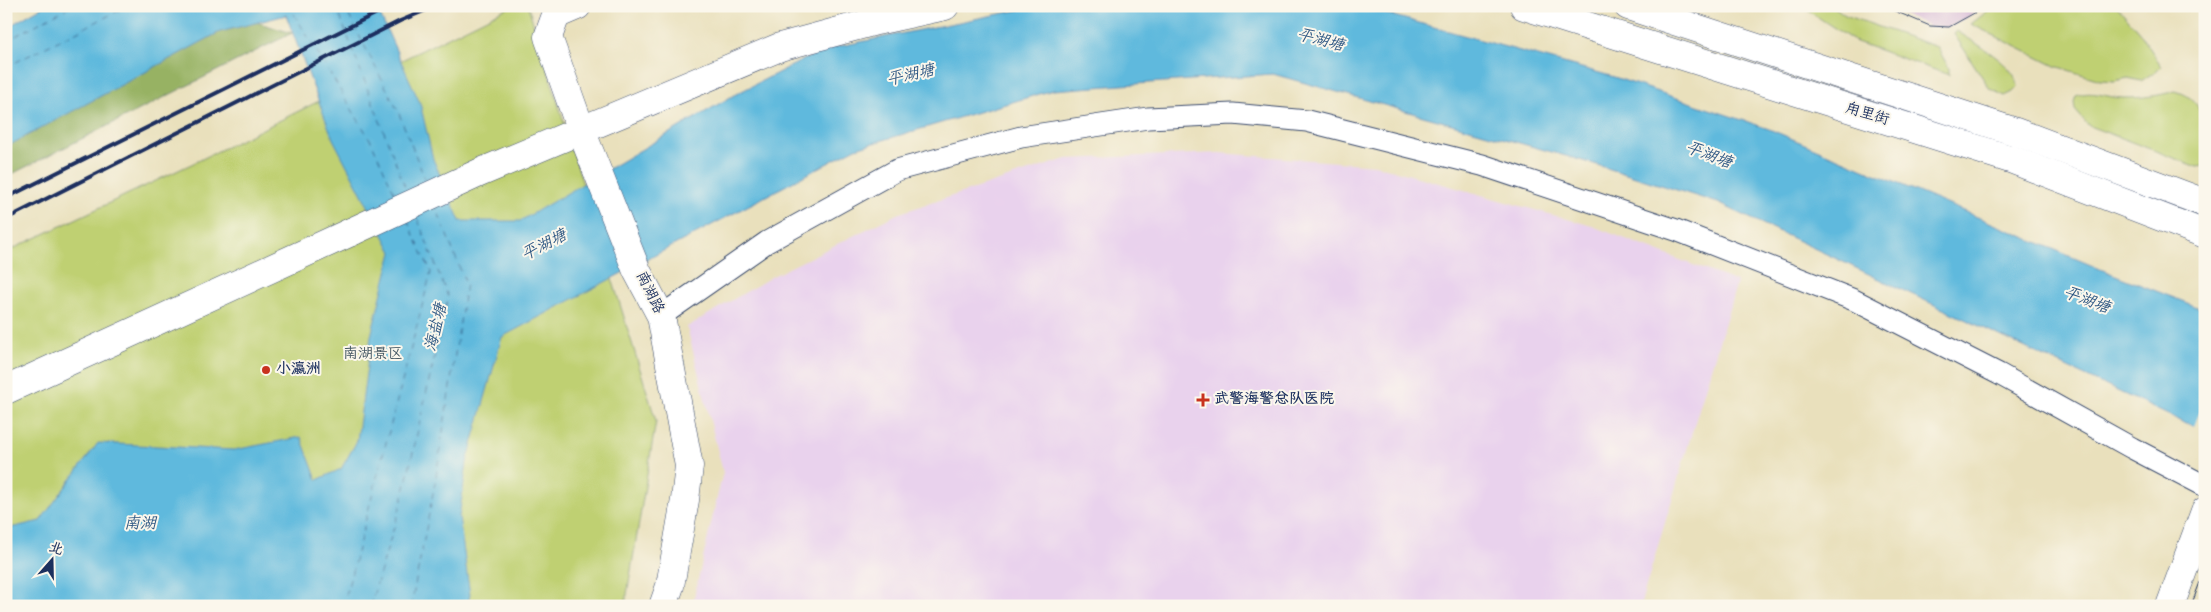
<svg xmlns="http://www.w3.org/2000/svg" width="2211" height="612" viewBox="0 0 2211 612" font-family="'Gochi Hand','LXGW WenKai TC',sans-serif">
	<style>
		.built { fill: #e9d2ed }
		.green { fill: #bfd072; stroke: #6d8068 }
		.forest { fill: #97b264; stroke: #597061 }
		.water { fill: #5fb9dd; stroke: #3d749e }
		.pier { fill: #e9e0bc }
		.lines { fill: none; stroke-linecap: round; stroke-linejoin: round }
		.ferry { stroke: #2f5884; stroke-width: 1; stroke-dasharray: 6 5; stroke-linecap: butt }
		.building { fill: #c79ecd }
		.minor-casing { stroke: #3a4a6c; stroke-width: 23 }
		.tertiary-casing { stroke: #3a4a6c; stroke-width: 29 }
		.secondary-casing { stroke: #3a4a6c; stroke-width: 29 }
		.primary-casing { stroke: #3a4a6c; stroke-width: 29 }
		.minor { stroke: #fff; stroke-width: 21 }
		.tertiary { stroke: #fff; stroke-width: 28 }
		.secondary { stroke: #fff; stroke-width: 28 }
		.primary { stroke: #fff; stroke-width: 28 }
		.tram { stroke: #1b2f5e; stroke-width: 1 }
		.rail { stroke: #1b2f5e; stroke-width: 4 }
		.poi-dot { fill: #c8321e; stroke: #fbf7ec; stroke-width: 2 }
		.labels { text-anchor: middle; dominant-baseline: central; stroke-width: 4; stroke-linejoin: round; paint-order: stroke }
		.street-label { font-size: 15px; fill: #1b2f5e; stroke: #fbf7ec }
		.park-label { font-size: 15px; fill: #445763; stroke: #fbf7ec }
		.poi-label { font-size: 15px; font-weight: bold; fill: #1b2f5e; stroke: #fbf7ec; text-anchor: start }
		.water-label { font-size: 16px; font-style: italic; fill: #2f5884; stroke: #fbf7ec }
	</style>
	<rect width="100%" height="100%" fill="#fbf7ec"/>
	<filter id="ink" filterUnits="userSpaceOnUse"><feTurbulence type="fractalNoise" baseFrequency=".02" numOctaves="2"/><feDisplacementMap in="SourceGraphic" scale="10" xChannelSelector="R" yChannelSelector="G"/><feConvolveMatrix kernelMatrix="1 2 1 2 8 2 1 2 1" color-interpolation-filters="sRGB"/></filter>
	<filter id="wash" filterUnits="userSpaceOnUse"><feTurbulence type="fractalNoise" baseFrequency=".0096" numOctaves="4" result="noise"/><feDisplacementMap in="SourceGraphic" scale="20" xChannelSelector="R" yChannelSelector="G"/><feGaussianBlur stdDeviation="1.12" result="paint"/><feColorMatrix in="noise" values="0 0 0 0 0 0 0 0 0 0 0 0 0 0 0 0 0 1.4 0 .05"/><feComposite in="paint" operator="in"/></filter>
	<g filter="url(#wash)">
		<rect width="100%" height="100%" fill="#e9e0bc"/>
		<!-- built -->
		<polygon class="built" points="1219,153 1375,165 1592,226 1737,282 1640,606 692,606 723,472 687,327 773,276 897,214 1066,159"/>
		<!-- green -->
		<g class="green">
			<polygon points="511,6 528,6 656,421 625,606 6,606 6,252 202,159"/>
			<polygon points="1801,6 1833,6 1845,15 1937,47 1949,68 1949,75 1854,41"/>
			<polygon points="1994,6 2117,6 2140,33 2162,67 2141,81 2128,78 2114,81 2100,80 2055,66 1971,24"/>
			<path d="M1957,31C1974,43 2017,65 2018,87L2013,92L2005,96L1990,89L1954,34Z"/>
			<path d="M2175,91C2210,99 2205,138 2205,166L2198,167L2089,126L2075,110L2074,102L2076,96C2092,89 2107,98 2124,98C2141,98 2159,96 2175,91Z"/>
		</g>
		<!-- forest -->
		<polygon class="forest" points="233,15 292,33 6,177 6,119"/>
		<!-- water -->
		<polygon class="water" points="44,6 376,6 420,103 433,159 460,221 520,221 734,95 825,49 1039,6 1358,6 1614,77 1769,129 2105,271 2205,310 2205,430 2183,422 1718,203 1591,163 1273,74 1053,90 856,148 502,337 467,462 459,517 470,595 467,606 6,606 6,529 40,521 98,443 234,450 301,437 317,480 341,469 357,441 371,336 392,252 333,139 286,15 220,32 6,147 6,28"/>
		<!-- pier -->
		<polygon class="pier" points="2205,398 2205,433 2193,429"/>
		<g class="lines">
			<!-- ferry -->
			<g class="ferry">
				<polyline points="287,6 291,9 371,141 396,196"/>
				<polyline points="336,6 407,192"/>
				<polyline points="344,6 398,111 426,182"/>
				<polyline points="6,41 71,6"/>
				<polyline points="6,67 128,6"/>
				<polyline points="343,606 431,272 407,220"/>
				<polyline points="370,606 402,501 448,297 417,217"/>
				<polyline points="411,606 435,483 466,284 436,207"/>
			</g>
		</g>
		<g id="blocks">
			<!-- building -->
			<polygon class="building" points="1883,6 1987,6 1949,27 1930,26"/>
		</g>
	</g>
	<g filter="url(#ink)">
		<use href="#blocks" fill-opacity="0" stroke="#3a4a6c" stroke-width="1"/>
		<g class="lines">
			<!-- minor casing -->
			<g class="minor-casing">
				<polyline id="minor" points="661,316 767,242 897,170 1021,137 1148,118 1233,114 1307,121 1482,165 1676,230 1854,300 1999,374 2132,448 2205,486"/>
			</g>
			<!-- tertiary casing -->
			<g class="tertiary-casing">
				<g id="tertiary">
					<polyline points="577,6 556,15 548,37 581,130 637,271 661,316 689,466 685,500 670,586 663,606"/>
					<polyline points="6,390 351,232"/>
				</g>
			</g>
			<!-- secondary casing -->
			<g class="secondary-casing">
				<polyline id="secondary" points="351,232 479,173 780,47 876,21 945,6"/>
			</g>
			<!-- primary casing -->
			<g class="primary-casing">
				<g id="primary">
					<polyline points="1524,6 2013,160 2205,234"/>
					<polyline points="1628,6 2016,132 2205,203"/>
					<polyline points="2170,606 2205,511"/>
				</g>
			</g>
			<!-- minor -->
			<use href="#minor" class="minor"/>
			<!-- tertiary -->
			<use href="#tertiary" class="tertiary"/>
			<!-- secondary -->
			<use href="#secondary" class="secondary"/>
			<!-- primary -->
			<use href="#primary" class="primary"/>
			<!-- tram -->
			<g class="tram">
				<polyline points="2191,606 2205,569"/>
				<polyline points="2202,606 2205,598"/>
			</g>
			<!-- rail -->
			<g class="rail">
				<polyline points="6,198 391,6"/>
				<polyline points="6,219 400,21 436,6"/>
			</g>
		</g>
	</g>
	<!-- markers -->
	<g class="poi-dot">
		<circle cx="266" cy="370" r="5"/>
		<path d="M1200.5 392.5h5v5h5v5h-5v5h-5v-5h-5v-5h5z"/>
	</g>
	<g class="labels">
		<!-- street labels -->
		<g class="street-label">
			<text transform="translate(1867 115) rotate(17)">甪里街</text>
			<text transform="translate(649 293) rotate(64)">南湖路</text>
		</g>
		<!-- park labels -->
		<g class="park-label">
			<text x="373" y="355">南湖景区</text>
		</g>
		<!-- poi labels -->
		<g class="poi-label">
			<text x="276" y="370">小瀛洲</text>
			<text x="1214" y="400">武警海警总队医院</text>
		</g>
		<!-- water labels -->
		<g class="water-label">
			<text transform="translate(1320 42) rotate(15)">平湖塘</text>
			<text transform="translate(911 77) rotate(-12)">平湖塘</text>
			<text transform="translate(1708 157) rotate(21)">平湖塘</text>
			<text transform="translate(545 247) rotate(-27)">平湖塘</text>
			<text transform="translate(2086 302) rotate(21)">平湖塘</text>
			<text transform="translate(438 328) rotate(-76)">海盐塘</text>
			<text x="140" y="525">南湖</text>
		</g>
	</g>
	<!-- margin -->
	<rect width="2211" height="612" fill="none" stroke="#fbf7ec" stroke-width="25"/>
	<!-- north arrow -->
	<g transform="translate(52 560) rotate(20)" stroke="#fbf7ec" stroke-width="4" paint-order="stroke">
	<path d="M0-4L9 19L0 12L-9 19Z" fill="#1b2f5e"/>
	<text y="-8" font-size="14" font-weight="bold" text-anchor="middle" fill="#1b2f5e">北</text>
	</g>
</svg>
